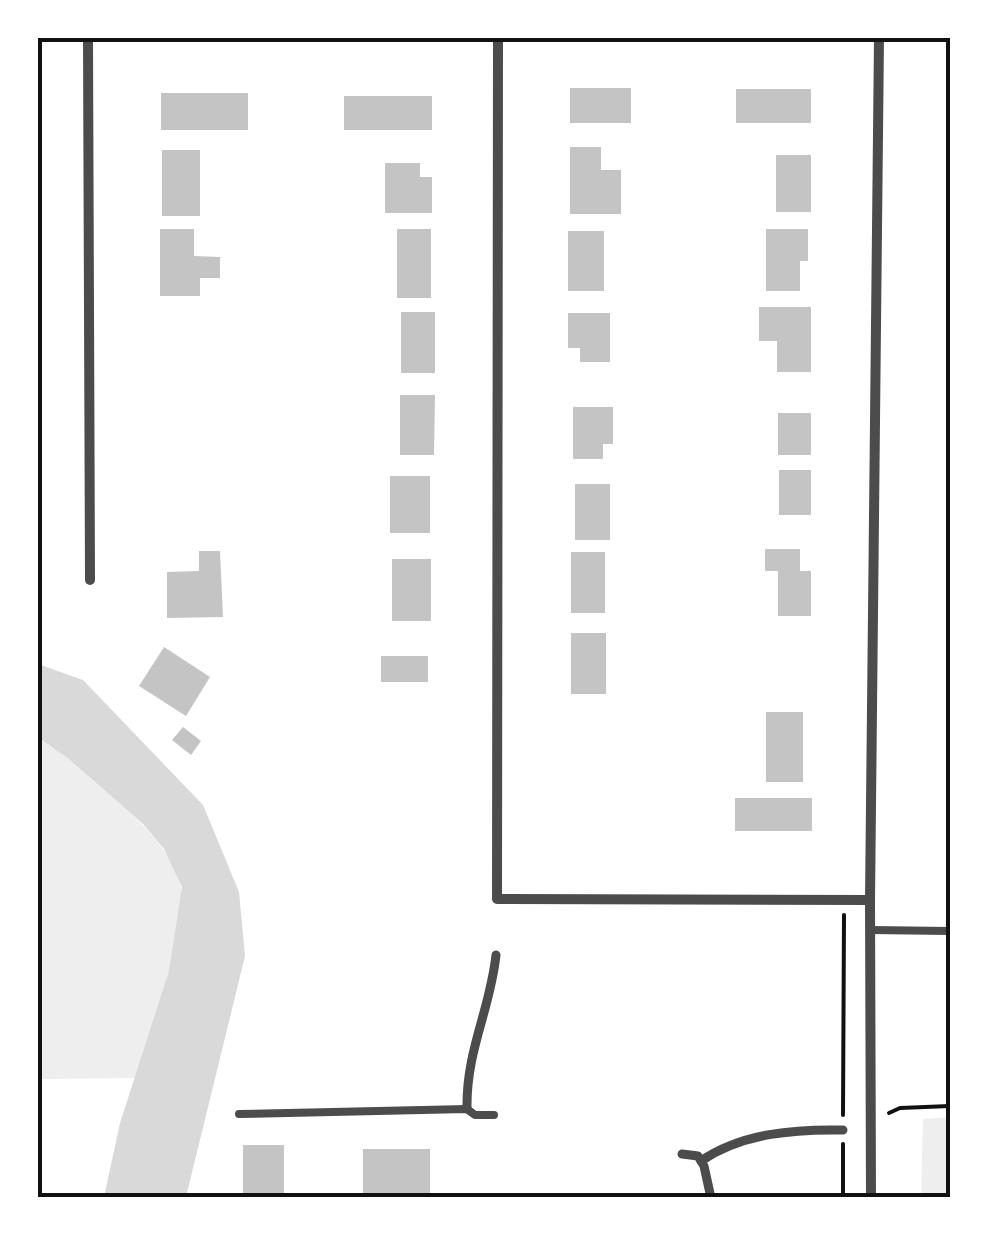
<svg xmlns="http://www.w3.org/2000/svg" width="988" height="1235" viewBox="0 0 988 1235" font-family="'Sofia Sans Condensed',sans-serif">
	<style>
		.green { fill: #eee }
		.water { fill: #d9d9d9 }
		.building { fill: #c4c4c4 }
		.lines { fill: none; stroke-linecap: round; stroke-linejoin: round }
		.path { stroke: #111; stroke-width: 4 }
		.service { stroke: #4c4c4c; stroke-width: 8 }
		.pedestrian { stroke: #4c4c4c; stroke-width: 9 }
		.minor { stroke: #4c4c4c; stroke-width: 10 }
		.neatline { fill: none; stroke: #111; stroke-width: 4 }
	</style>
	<rect width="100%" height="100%" fill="#fff"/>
	<!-- green -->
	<g class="green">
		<path d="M38,737C64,751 87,775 110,795C138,820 169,846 180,884C191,920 149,1038 136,1078L38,1079Z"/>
		<polygon points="950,1117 950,1197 921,1197 923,1119"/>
	</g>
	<!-- water -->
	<polygon class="water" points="38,664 83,680 203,805 239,892 245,956 186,1197 104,1197 120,1123 169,971 182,887 164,849 143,824 69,759 38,737"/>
	<!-- building -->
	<g class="building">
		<rect x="570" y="88" width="61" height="35"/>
		<rect x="736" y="89" width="75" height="34"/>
		<rect x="161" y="93" width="87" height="37"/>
		<rect x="344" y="96" width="88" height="34"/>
		<polygon points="570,147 601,147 601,170 621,170 621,214 570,214"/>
		<rect x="162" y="150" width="38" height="66"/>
		<rect x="776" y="155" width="35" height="57"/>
		<polygon points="385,163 420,163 420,177 432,177 432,213 385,213"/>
		<polygon points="160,229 194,229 194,256 220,257 220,278 200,278 200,296 160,296"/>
		<rect x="397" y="229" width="34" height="69"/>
		<polygon points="766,229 808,229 808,261 800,261 800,291 766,291"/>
		<rect x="568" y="231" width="36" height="60"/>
		<polygon points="759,307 811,307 811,372 777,372 777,341 759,341"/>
		<rect x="401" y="312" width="34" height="61"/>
		<polygon points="568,313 610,313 610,362 580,362 580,348 568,348"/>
		<polygon points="400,395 435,395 434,455 400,455"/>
		<polygon points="573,407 613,407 613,444 603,444 603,459 573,459"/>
		<rect x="778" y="413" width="33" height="42"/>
		<rect x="779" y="470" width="32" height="45"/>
		<rect x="390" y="476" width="40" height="57"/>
		<rect x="575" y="484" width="35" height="56"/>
		<polygon points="765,549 800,549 800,571 811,571 811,616 778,616 778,571 765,571"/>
		<polygon points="199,551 220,551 223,617 167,618 167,572 199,571"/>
		<rect x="571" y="552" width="34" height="61"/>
		<rect x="392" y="559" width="39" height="62"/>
		<rect x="571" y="633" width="35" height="61"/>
		<polygon points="164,647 210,677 186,716 139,686"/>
		<rect x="381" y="656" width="47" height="26"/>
		<rect x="766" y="712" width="37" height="70"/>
		<polygon points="183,727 201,741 191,755 172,740"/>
		<rect x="735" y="798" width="77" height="33"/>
		<rect x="243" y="1145" width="41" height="49"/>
		<rect x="363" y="1149" width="67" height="47"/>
	</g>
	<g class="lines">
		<!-- path -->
		<g class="path">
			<polyline points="889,1113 900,1108 950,1106"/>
			<polyline points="843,1115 844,915"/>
			<polyline points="843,1198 843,1144"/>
		</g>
		<!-- service -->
		<g class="service">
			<polyline points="870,930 950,931"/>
			<polyline points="239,1114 467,1109 475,1115 494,1115"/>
		</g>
		<!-- pedestrian -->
		<g class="pedestrian">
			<path d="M467,1109C466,1050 490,1011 496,955"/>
			<polyline points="682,1154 698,1156 704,1166 711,1198"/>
			<path d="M701,1161C742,1133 795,1129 843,1130"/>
		</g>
		<!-- minor -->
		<g class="minor">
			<polyline points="88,38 90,580"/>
			<polyline points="498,38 497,899 870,900"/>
			<polyline points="871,1198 870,900 879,38"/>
		</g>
	</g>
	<!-- border -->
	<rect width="988" height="1235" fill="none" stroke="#ffffff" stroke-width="80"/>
	<rect x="40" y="40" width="908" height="1155" class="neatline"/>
</svg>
